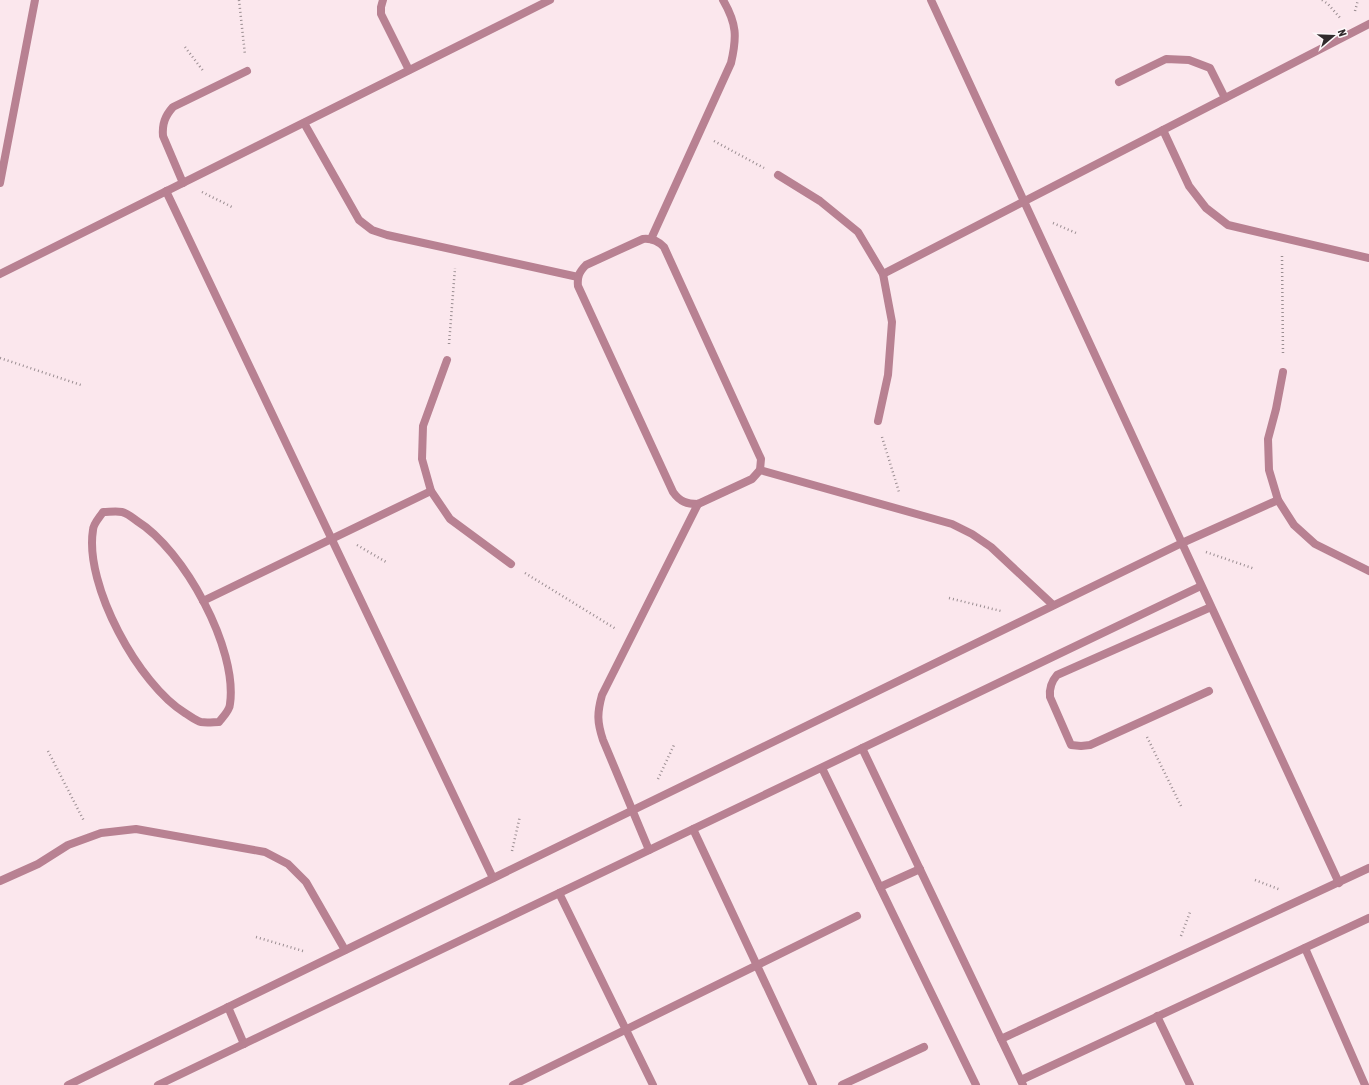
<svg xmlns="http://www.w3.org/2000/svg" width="1369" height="1085" viewBox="0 0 1369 1085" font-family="'Asap Condensed',sans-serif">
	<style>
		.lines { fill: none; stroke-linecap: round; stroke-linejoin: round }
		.path { stroke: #9b8e92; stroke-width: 2.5; stroke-dasharray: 1 3; stroke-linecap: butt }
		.service { stroke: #b88192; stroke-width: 8 }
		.minor { stroke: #b88192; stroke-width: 8 }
	</style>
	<rect width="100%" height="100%" fill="#fbe7ed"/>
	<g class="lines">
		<!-- path -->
		<g class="path">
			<polyline points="239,0 245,55"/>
			<polyline points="1322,0 1328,4 1341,19"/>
			<polyline points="1355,11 1358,0"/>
			<polyline points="185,47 204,72"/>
			<polyline points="714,141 764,168"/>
			<polyline points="202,192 232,207"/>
			<polyline points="1053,223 1076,233"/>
			<polyline points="1282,256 1283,355"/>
			<polyline points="449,344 455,268"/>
			<polyline points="0,358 81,385"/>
			<polyline points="882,437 899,492"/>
			<polyline points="357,545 386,562"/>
			<polyline points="1206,552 1255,569"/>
			<polyline points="525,573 616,629"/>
			<polyline points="949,598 1001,611"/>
			<polyline points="1147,737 1181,806"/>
			<polyline points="48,751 84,821"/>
			<polyline points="658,779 674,745"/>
			<polyline points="512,851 520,816"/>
			<polyline points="1255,880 1281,890"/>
			<polyline points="1181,936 1190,912"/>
			<polyline points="256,937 303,951"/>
		</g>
		<!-- service -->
		<g class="service">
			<polyline points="383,0 381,7 381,14 409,70"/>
			<polyline points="1119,82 1166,59 1189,60 1210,68 1225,98"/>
			<path d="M183,183L163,136C162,124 165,116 173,107L247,71"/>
			<path d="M1209,691L1090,745L1081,746L1071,745L1050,697C1049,688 1051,682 1057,675L1211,607"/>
		</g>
		<!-- minor -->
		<g class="minor">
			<polyline points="931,0 1339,883"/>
			<polyline points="304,123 359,220 372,230 387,235 578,277"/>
			<polyline points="1163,130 1189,186 1206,208 1228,225 1369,258"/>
			<polyline points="778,175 820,201 858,232 883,274 892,322 888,375 878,421"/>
			<polyline points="0,183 35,0"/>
			<polyline points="166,191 493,878"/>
			<path d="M643,239C652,238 658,241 664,247L761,459L760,470L752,479L698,504C687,504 680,502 673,492L578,286C577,277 579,272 586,265Z"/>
			<path d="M651,239L731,63C737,37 737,24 723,0"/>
			<polyline points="0,274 550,0"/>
			<polyline points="883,274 1369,24"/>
			<polyline points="447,360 423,426 422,459 431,491 450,519 511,564"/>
			<polyline points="1283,372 1276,409 1268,439 1269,470 1278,500 1294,525 1315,544 1369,571"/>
			<polyline points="760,470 952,524 972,534 991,547 1053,605"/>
			<path d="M103,512C109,512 116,511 122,512C127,513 133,518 137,521C184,550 238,649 230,704C230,710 223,717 219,722C214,722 207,723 201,722C196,721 190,716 185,713C139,685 84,585 93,530C93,524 100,517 103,512Z"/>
			<polyline points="203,601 431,491"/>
			<polyline points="862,748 1023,1085"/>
			<polyline points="822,768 976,1085"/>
			<polyline points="693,829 813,1085"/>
			<path d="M649,850L603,740C597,722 597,713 602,695L698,504"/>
			<polyline points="0,881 38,864 68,845 101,833 136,829 265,852 288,864 306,882 345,950"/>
			<polyline points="880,887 920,869"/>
			<polyline points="559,893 653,1085"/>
			<polyline points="1305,948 1365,1085"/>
			<polyline points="228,1007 244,1044"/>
			<polyline points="1157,1016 1190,1085"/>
			<polyline points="1001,1039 1369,868"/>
			<polyline points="1021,1080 1369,918"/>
			<polyline points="68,1085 1182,543 1278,500"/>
			<polyline points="158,1085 1201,586"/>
			<polyline points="513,1085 857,916"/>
			<polyline points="842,1085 924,1047"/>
		</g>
	</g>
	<!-- north arrow -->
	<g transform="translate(1333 36) rotate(71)" stroke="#fdf9fa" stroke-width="3" paint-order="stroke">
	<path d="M0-3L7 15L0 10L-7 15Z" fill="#312a2c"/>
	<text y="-6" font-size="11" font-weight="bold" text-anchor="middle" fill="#312a2c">N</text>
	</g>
</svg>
